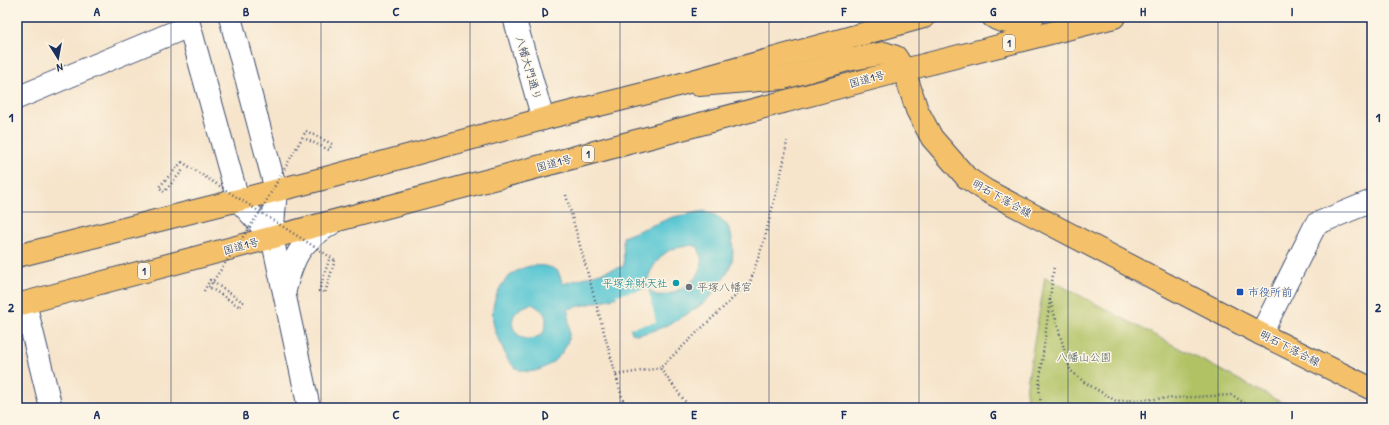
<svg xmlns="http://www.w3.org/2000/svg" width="1389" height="425" viewBox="0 0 1389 425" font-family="'Patrick Hand','Klee One',sans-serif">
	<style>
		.green { fill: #b1c265; stroke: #667862 }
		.water { fill: #5bc7d3; stroke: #3b7b98; fill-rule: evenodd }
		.pier { fill: #f6e4cb }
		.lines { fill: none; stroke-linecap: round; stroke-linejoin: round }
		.minor-casing { stroke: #3c4a6e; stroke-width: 24 }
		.major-casing { stroke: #3c4a6e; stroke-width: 24 }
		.highway-casing { stroke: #3c4a6e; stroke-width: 24 }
		.path { stroke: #3c4a6e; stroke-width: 2.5; stroke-dasharray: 1 3; stroke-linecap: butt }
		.minor { stroke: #fff; stroke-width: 22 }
		.major { stroke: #f4c16a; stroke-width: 22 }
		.highway { stroke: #f4c16a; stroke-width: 22 }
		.path-bridge { stroke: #3c4a6e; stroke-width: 2.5; stroke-dasharray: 1 3; stroke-linecap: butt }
		.grid { fill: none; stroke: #1b2f5e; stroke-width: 1; stroke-opacity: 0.55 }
		.culture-dot { fill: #0f9aa8; stroke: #fcf5e5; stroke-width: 1.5 }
		.worship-dot { fill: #6b7280; stroke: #fcf5e5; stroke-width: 1.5 }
		.transit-dot { fill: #1a4fb4; stroke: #fcf5e5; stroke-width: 1.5 }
		.labels { text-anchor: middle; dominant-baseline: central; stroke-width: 3; stroke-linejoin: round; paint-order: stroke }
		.shield { fill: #fcf5e5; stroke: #5e6a86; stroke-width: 1 }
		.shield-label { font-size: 10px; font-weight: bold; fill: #1b2f5e }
		.street-label { font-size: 11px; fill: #1b2f5e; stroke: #fcf5e5 }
		.culture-label { font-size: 11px; fill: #0d838f; stroke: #fcf5e5; text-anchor: end }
		.worship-label { font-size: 11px; fill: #5b616d; stroke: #fcf5e5; text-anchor: start }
		.transit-label { font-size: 11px; fill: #164399; stroke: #fcf5e5; text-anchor: start }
		.park-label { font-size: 11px; fill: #485b60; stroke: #fcf5e5 }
		.neatline { fill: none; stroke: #1b2f5e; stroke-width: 1.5 }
		.grid-label { font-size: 13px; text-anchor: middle; font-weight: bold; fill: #1b2f5e }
	</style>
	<rect width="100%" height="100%" fill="#fcf5e5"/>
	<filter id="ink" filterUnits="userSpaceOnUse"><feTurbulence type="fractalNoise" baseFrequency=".025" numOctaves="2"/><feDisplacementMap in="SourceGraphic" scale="8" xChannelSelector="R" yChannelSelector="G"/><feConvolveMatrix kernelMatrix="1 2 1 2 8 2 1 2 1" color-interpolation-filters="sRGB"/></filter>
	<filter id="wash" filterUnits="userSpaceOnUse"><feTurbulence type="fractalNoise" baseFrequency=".012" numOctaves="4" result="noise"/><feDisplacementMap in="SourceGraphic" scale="16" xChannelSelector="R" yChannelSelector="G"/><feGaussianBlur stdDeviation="0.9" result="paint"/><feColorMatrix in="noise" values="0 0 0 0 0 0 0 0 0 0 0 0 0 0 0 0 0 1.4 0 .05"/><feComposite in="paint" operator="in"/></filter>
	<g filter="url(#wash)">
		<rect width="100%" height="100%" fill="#f6e4cb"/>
		<!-- green -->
		<polygon class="green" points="1045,277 1292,408 1028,408 1026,390"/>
		<!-- water -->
		<path class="water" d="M704,211C720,216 729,222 732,239C733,250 734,259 729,269C725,278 717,289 710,297C699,309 648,340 632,333L622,296L568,309C568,319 571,330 568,340C563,359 536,380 516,368C508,363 505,354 502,346C499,339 495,332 494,326C489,306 498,283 515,272C528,264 545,263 558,271L563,284L624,266L623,237L673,217ZM691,245L698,247C701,256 704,265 699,273C693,284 666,300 654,294C636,285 659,255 670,250C676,247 685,247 691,245ZM532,304C548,313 549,319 542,335C538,336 534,339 530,339C513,341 500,311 532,304Z"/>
		<!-- pier -->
		<polygon class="pier" points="648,288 656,322 629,328 621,299 617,300 616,295"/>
	</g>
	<g filter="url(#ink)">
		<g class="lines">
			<!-- minor casing -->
			<g class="minor-casing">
				<g id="minor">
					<polyline points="187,17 238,200 272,237"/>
					<polyline points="230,17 276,190 272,237 309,408"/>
					<polyline points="514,17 543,119"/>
					<polyline points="17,98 189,26"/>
					<path d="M285,290C294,253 301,242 334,222"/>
					<polyline points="25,303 51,408"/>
					<polyline points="1261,334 1316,224 1372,201"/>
				</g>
			</g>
			<!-- major casing -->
			<g class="major-casing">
				<polyline id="major" points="699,85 784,78 848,60 884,53 896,57 904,70 917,110 932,138 967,178 987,191 1261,334 1372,389"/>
			</g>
			<!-- highway casing -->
			<g class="highway-casing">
				<g id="highway">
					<path d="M993,17C1006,26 1019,21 1033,17"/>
					<polyline points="17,256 326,178 543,119 667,88 924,17"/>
					<polyline points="17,305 904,70 1114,17"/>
				</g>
			</g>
			<!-- path -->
			<g class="path">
				<polyline points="306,131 332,144 329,150 306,139"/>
				<polyline points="182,162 159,187 164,192 183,170"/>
				<polyline points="566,195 625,408"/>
				<polyline points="329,260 319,291 325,293 335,260"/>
				<polyline points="204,291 210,280 243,302 240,307 209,287"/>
				<polyline points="1050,299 1070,370 1084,382 1116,401 1232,395 1252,408"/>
				<polyline points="616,375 660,368"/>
				<polyline points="690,408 660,368 750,282 764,241 784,161 787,141"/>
				<polyline points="1041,408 1039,386 1054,266"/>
			</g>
			<!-- minor -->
			<use href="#minor" class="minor"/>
			<!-- major -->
			<use href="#major" class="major"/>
			<!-- highway -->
			<use href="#highway" class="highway"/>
			<!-- path-bridge -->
			<g class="path-bridge">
				<polyline points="182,162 335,260"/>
				<polyline points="209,287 260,212 306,131"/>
			</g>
		</g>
	</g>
	<!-- grid -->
	<path class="grid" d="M171,17V408M321,17V408M470,17V408M620,17V408M769,17V408M919,17V408M1068,17V408M1218,17V408M17,212H1372"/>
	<!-- markers -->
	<circle class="culture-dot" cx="676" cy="283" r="4"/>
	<circle class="worship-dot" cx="689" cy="287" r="4"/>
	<rect class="transit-dot" x="1236" y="288" width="8" height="8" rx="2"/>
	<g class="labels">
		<!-- shield labels -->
		<g class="shield">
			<rect x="1003" y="35" width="12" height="16" rx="3"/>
			<rect x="582" y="146" width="12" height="16" rx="3"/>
			<rect x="138" y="263" width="12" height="16" rx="3"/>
		</g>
		<g class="shield-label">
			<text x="1009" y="43">1</text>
			<text x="588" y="154">1</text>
			<text x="144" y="271">1</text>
		</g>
		<!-- street labels -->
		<g class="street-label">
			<text transform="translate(529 68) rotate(74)">八幡大門通り</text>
			<text transform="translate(867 79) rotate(-15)">国道1号</text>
			<text transform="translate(554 163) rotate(-15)">国道1号</text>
			<text transform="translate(1002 198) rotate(29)">明石下落合線</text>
			<text transform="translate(241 246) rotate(-15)">国道1号</text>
			<text transform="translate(1290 348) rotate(27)">明石下落合線</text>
		</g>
		<!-- culture labels -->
		<g class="culture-label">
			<text x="668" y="283">平塚弁財天社</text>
		</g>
		<!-- worship labels -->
		<g class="worship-label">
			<text x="697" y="287">平塚八幡宮</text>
		</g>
		<!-- transit labels -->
		<g class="transit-label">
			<text x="1248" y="292">市役所前</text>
		</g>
		<!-- park labels -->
		<g class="park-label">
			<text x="1084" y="357">八幡山公園</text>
		</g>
	</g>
	<!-- margin -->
	<rect width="1389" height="425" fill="none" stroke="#fcf5e5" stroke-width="44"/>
	<!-- north arrow -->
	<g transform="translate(58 58) rotate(169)" stroke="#fcf5e5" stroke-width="3" paint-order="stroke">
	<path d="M0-3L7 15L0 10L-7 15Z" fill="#1b2f5e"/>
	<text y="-6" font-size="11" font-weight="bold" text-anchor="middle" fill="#1b2f5e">N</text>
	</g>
	<rect x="22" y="22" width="1345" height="381" class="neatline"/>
	<g class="grid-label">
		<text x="97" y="16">A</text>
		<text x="246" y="16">B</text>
		<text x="396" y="16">C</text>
		<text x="545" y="16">D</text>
		<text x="694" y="16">E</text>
		<text x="844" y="16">F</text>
		<text x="993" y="16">G</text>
		<text x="1143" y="16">H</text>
		<text x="1292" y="16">I</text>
		<text x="11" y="122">1</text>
		<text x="1378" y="122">1</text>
		<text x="11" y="312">2</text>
		<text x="1378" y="312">2</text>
		<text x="97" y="419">A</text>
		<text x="246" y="419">B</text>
		<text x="396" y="419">C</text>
		<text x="545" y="419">D</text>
		<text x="694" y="419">E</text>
		<text x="844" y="419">F</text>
		<text x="993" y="419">G</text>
		<text x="1143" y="419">H</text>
		<text x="1292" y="419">I</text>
	</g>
</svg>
